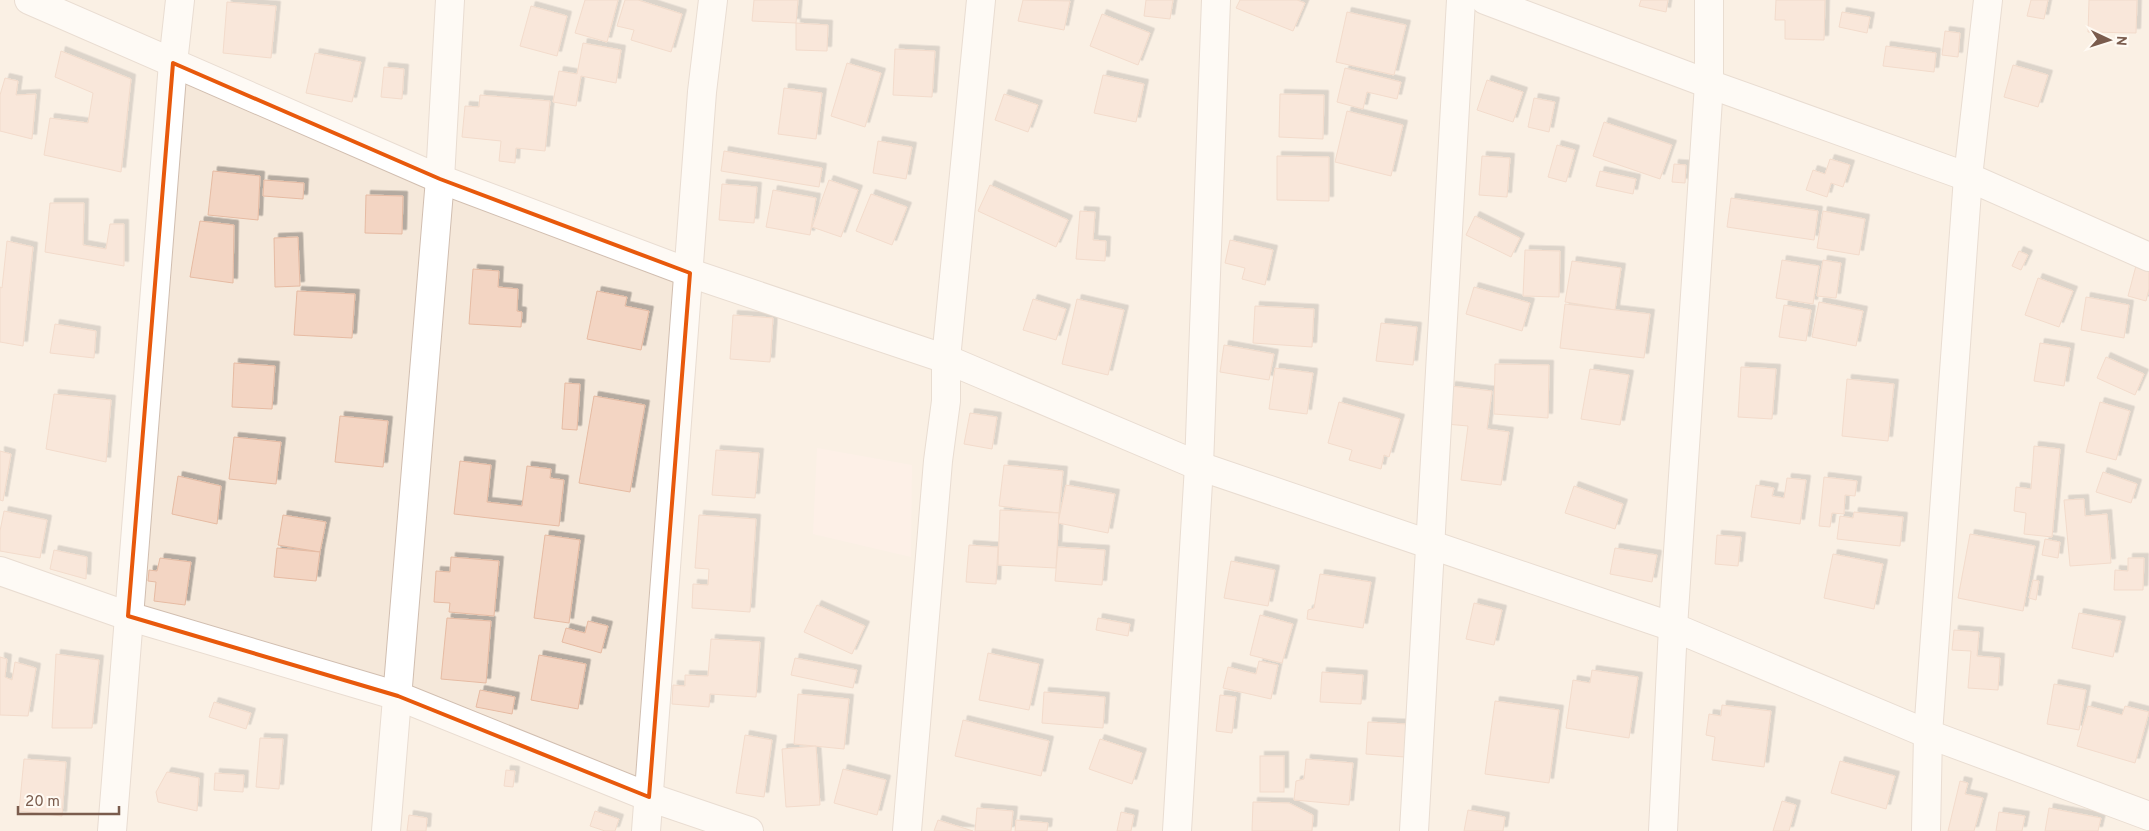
<svg xmlns="http://www.w3.org/2000/svg" width="2149" height="831" viewBox="0 0 2149 831" font-family="Overpass,sans-serif">
	<style>
		.residential { fill: #f5e8da }
		.commercial { fill: #fde8e0 }
		.building { fill: #f3d5c3; stroke: #e6bba3; filter: url(#shadow) }
		.lines { fill: none; stroke-linecap: round; stroke-linejoin: round }
		.minor-casing { stroke: #d1beb0; stroke-width: 30 }
		.minor { stroke: #fff; stroke-width: 28 }
		.marked { fill: none; stroke: #e8590c; stroke-width: 4; stroke-linejoin: round }
	</style>
	<defs>
		<filter id="shadow"><feDropShadow dx="4.5" dy="-4.5" stdDeviation="0" flood-color="#0004"/></filter>
	</defs>
	<rect width="100%" height="100%" fill="#fdf6ec"/>
	<!-- residential -->
	<rect class="residential" x="0" y="0" width="2149" height="831"/>
	<!-- commercial -->
	<polygon class="commercial" points="817,448 912,465 911,557 813,534"/>
	<!-- building -->
	<g class="building">
		<polygon points="585,0 618,0 607,42 575,33"/>
		<polygon points="625,0 638,0 682,14 671,52 631,40 634,30 617,26"/>
		<polygon points="754,0 798,0 796,23 752,21"/>
		<polygon points="1023,0 1070,1 1064,30 1018,21"/>
		<polygon points="1146,0 1173,0 1170,19 1144,16"/>
		<polygon points="1240,0 1297,0 1305,3 1293,31 1236,8"/>
		<polygon points="1641,0 1668,0 1666,12 1639,6"/>
		<polygon points="1776,0 1825,0 1824,40 1785,39 1785,20 1775,20"/>
		<polygon points="2031,0 2048,0 2044,19 2027,16"/>
		<polygon points="2089,0 2137,0 2136,33 2088,32"/>
		<polygon points="227,2 276,6 271,58 223,53"/>
		<polygon points="531,6 567,16 557,56 520,46"/>
		<polygon points="1347,12 1406,25 1394,75 1336,62"/>
		<polygon points="1842,12 1870,17 1867,33 1839,27"/>
		<polygon points="1102,14 1150,33 1138,65 1090,46"/>
		<polygon points="796,23 828,25 827,51 796,50"/>
		<polygon points="1945,31 1960,33 1958,57 1942,55"/>
		<polygon points="583,43 621,50 616,83 581,76 576,106 553,102 559,71 577,74"/>
		<polygon points="1886,46 1936,53 1934,72 1883,66"/>
		<polygon points="895,49 935,51 932,97 893,95"/>
		<polygon points="61,51 131,79 121,172 44,155 50,118 88,123 93,93 55,77"/>
		<polygon points="315,53 361,62 352,102 306,93"/>
		<polygon points="847,63 881,73 865,127 831,116"/>
		<polygon points="2013,65 2048,75 2038,107 2004,97"/>
		<polygon points="384,67 404,69 402,99 381,97"/>
		<polygon points="1345,68 1401,82 1397,99 1367,92 1363,109 1337,102"/>
		<polygon points="1103,75 1144,84 1136,122 1094,113"/>
		<polygon points="5,78 18,81 16,95 36,94 32,139 0,131 0,95"/>
		<polygon points="1487,80 1523,92 1513,122 1477,110"/>
		<polygon points="784,88 822,93 816,139 778,134"/>
		<polygon points="1004,94 1038,105 1028,132 995,120"/>
		<polygon points="1280,94 1324,95 1323,139 1279,137"/>
		<polygon points="480,95 550,101 545,151 516,148 515,163 499,161 501,141 462,137 465,106 479,107"/>
		<polygon points="1534,98 1555,102 1549,132 1528,127"/>
		<polygon points="1347,111 1403,125 1391,176 1335,162"/>
		<polygon points="1604,122 1672,145 1660,179 1593,156"/>
		<polygon points="878,141 912,147 906,179 873,173"/>
		<polygon points="1557,145 1575,150 1566,182 1548,177"/>
		<polygon points="724,151 822,168 819,187 721,171"/>
		<polygon points="1277,156 1329,157 1329,201 1277,200"/>
		<polygon points="1482,156 1510,158 1507,197 1479,195"/>
		<polygon points="1830,159 1850,165 1843,187 1831,183 1827,197 1806,190 1813,170 1825,174"/>
		<polygon points="1674,164 1686,165 1685,183 1672,182"/>
		<polygon points="213,171 260,176 258,220 208,215"/>
		<polygon points="1600,171 1636,179 1633,194 1596,186"/>
		<polygon points="264,180 304,183 303,199 263,196"/>
		<polygon points="829,180 858,190 841,237 812,227"/>
		<polygon points="722,184 757,187 754,223 719,220"/>
		<polygon points="990,185 1068,220 1056,247 978,211"/>
		<polygon points="773,190 816,198 810,235 766,227"/>
		<polygon points="871,194 907,207 892,245 856,231"/>
		<polygon points="366,195 403,196 402,234 365,233"/>
		<polygon points="1731,198 1818,211 1814,240 1727,227"/>
		<polygon points="50,203 84,203 83,245 106,249 110,224 124,224 124,266 45,252"/>
		<polygon points="1080,211 1095,212 1093,240 1106,241 1105,261 1076,259"/>
		<polygon points="1823,211 1865,219 1859,255 1817,248"/>
		<polygon points="1475,216 1520,238 1511,257 1466,235"/>
		<polygon points="200,221 234,225 233,283 190,277"/>
		<polygon points="298,237 300,286 275,287 274,238"/>
		<polygon points="1230,240 1273,250 1265,285 1242,279 1245,268 1225,263"/>
		<polygon points="7,241 33,247 23,346 0,342 0,287 2,288"/>
		<polygon points="1525,250 1560,251 1559,297 1523,296"/>
		<polygon points="2019,251 2028,255 2021,270 2012,266"/>
		<polygon points="1782,260 1819,266 1813,304 1776,298"/>
		<polygon points="1823,260 1841,263 1836,298 1817,296"/>
		<polygon points="1572,261 1621,268 1615,310 1565,302"/>
		<polygon points="2137,262 2149,265 2149,289 2146,301 2128,296"/>
		<polygon points="473,269 499,271 498,287 518,289 517,311 522,312 521,327 469,324"/>
		<polygon points="2038,278 2073,291 2059,327 2025,315"/>
		<polygon points="1474,287 1530,303 1522,331 1466,314"/>
		<polygon points="297,291 355,294 352,338 294,335"/>
		<polygon points="597,291 627,297 625,306 649,311 641,350 587,339"/>
		<polygon points="2086,297 2129,305 2124,338 2081,330"/>
		<polygon points="1033,299 1066,309 1056,340 1023,330"/>
		<polygon points="1077,299 1124,310 1108,375 1062,364"/>
		<polygon points="1819,302 1863,311 1856,346 1812,337"/>
		<polygon points="1565,304 1650,314 1644,358 1560,348"/>
		<polygon points="1784,305 1811,310 1806,341 1779,337"/>
		<polygon points="1255,306 1314,309 1312,347 1253,343"/>
		<polygon points="733,315 773,318 770,362 730,359"/>
		<polygon points="1381,323 1417,327 1413,365 1376,361"/>
		<polygon points="55,324 96,331 94,358 50,353"/>
		<polygon points="2040,343 2070,348 2064,386 2034,381"/>
		<polygon points="1224,345 1274,354 1269,380 1220,372"/>
		<polygon points="2106,357 2144,374 2135,395 2097,378"/>
		<polygon points="234,363 275,366 272,409 232,407"/>
		<polygon points="1495,364 1549,365 1548,418 1494,414"/>
		<polygon points="1741,367 1776,369 1772,419 1738,417"/>
		<polygon points="1275,368 1313,373 1307,414 1269,409"/>
		<polygon points="1590,369 1629,375 1620,425 1581,419"/>
		<polygon points="1847,379 1894,384 1888,441 1842,436"/>
		<polygon points="565,383 580,384 577,430 562,429"/>
		<polygon points="1451,386 1492,391 1487,429 1509,432 1501,485 1461,480 1468,426 1446,424"/>
		<polygon points="54,394 111,400 106,462 46,449"/>
		<polygon points="594,396 645,405 630,492 579,483"/>
		<polygon points="1339,402 1400,419 1389,457 1384,455 1381,469 1349,460 1352,450 1328,443"/>
		<polygon points="2100,402 2130,411 2116,460 2086,452"/>
		<polygon points="970,413 997,417 992,449 964,444"/>
		<polygon points="340,416 388,421 383,467 335,462"/>
		<polygon points="234,437 281,442 276,484 229,479"/>
		<polygon points="2034,446 2060,449 2052,537 2024,534 2026,513 2014,511 2016,487 2031,489"/>
		<polygon points="716,450 759,453 755,498 712,495"/>
		<polygon points="0,451 11,454 3,501 0,500"/>
		<polygon points="460,461 491,465 487,502 522,506 527,466 551,469 550,478 564,480 559,526 454,514"/>
		<polygon points="1004,465 1063,471 1059,513 999,506"/>
		<polygon points="2103,472 2137,484 2131,503 2096,492"/>
		<polygon points="178,476 221,486 217,524 172,514"/>
		<polygon points="1824,477 1857,481 1855,496 1845,495 1844,514 1832,513 1830,527 1819,526"/>
		<polygon points="1787,478 1806,480 1800,524 1751,517 1756,485 1774,488 1772,496 1784,498"/>
		<polygon points="1066,485 1115,494 1108,533 1058,523"/>
		<polygon points="1574,486 1623,504 1615,529 1565,513"/>
		<polygon points="2084,499 2085,516 2107,514 2111,563 2070,566 2064,500"/>
		<polygon points="1000,510 1059,513 1056,568 998,565"/>
		<polygon points="4,511 47,520 40,558 0,551 0,531"/>
		<polygon points="1854,512 1903,517 1900,546 1837,539 1840,516 1853,518"/>
		<polygon points="283,515 326,522 320,552 278,545"/>
		<polygon points="699,515 756,519 750,612 692,608 693,584 708,585 709,569 695,568"/>
		<polygon points="1970,534 2035,546 2023,611 1958,598"/>
		<polygon points="545,535 580,540 569,623 534,618"/>
		<polygon points="1717,535 1741,537 1738,566 1715,564"/>
		<polygon points="2045,539 2060,542 2058,558 2042,555"/>
		<polygon points="969,545 998,547 996,584 966,582"/>
		<polygon points="1058,547 1105,550 1102,585 1055,581"/>
		<polygon points="277,548 320,552 316,581 274,577"/>
		<polygon points="1615,548 1657,555 1652,582 1610,574"/>
		<polygon points="54,550 87,557 86,579 50,569"/>
		<polygon points="1833,554 1883,564 1874,609 1824,598"/>
		<polygon points="451,557 499,561 494,616 449,612 450,603 434,602 436,571 450,572"/>
		<polygon points="160,558 191,562 185,605 154,601 156,582 148,581 149,570 157,571"/>
		<polygon points="2128,558 2144,558 2143,590 2114,590 2115,570 2128,571"/>
		<polygon points="1231,561 1275,570 1268,606 1224,598"/>
		<polygon points="1320,574 1371,582 1363,628 1307,619 1308,610 1314,608"/>
		<polygon points="2033,580 2039,581 2036,600 2029,598"/>
		<polygon points="1474,603 1502,610 1494,645 1466,639"/>
		<polygon points="817,605 865,626 852,654 804,632"/>
		<polygon points="2079,613 2121,621 2113,657 2072,648"/>
		<polygon points="1260,615 1293,624 1282,663 1250,655"/>
		<polygon points="447,618 491,621 486,683 441,679"/>
		<polygon points="1098,618 1130,624 1128,636 1096,630"/>
		<polygon points="588,621 608,626 601,653 562,642 566,628 585,633"/>
		<polygon points="1954,630 1979,632 1977,656 2000,658 1998,690 1968,688 1971,651 1952,650"/>
		<polygon points="711,639 760,642 756,697 710,694 709,707 672,704 673,685 685,686 685,675 708,676"/>
		<polygon points="988,653 1039,664 1029,710 979,700"/>
		<polygon points="56,654 99,660 92,728 52,728"/>
		<polygon points="539,655 586,664 578,709 531,700"/>
		<polygon points="0,657 7,659 5,677 12,680 15,662 36,668 28,716 0,715"/>
		<polygon points="795,658 857,670 853,688 791,675"/>
		<polygon points="1259,661 1278,665 1271,699 1223,688 1228,667 1256,674"/>
		<polygon points="1592,670 1638,677 1629,738 1566,728 1573,680 1590,683"/>
		<polygon points="1322,672 1363,675 1361,704 1320,702"/>
		<polygon points="2054,684 2086,690 2079,730 2047,724"/>
		<polygon points="480,690 515,697 512,714 476,707"/>
		<polygon points="1044,692 1105,697 1103,728 1042,723"/>
		<polygon points="798,694 849,699 844,749 794,744"/>
		<polygon points="1220,695 1236,697 1232,733 1216,731"/>
		<polygon points="1495,701 1559,710 1549,783 1485,774"/>
		<polygon points="214,702 251,713 246,729 209,717"/>
		<polygon points="1722,705 1771,711 1764,767 1712,760 1715,737 1706,735 1709,714 1721,716"/>
		<polygon points="2088,706 2122,715 2125,706 2149,712 2135,763 2077,746"/>
		<polygon points="963,720 1049,741 1041,776 955,756"/>
		<polygon points="1368,722 1407,724 1405,757 1366,754"/>
		<polygon points="745,735 772,740 764,797 736,793"/>
		<polygon points="260,738 283,739 279,789 256,787"/>
		<polygon points="1100,739 1142,753 1132,784 1089,769"/>
		<polygon points="816,746 820,805 786,807 782,749"/>
		<rect x="1260" y="756" width="24" height="36"/>
		<polygon points="24,759 66,762 62,816 19,811"/>
		<polygon points="1306,759 1353,763 1349,805 1294,800 1296,781 1304,779"/>
		<polygon points="1840,761 1895,776 1886,809 1831,793"/>
		<polygon points="843,769 886,780 877,815 834,803"/>
		<polygon points="506,770 515,771 513,787 504,786"/>
		<polygon points="167,772 199,778 197,811 158,802 156,792"/>
		<polygon points="215,773 244,775 243,792 214,790"/>
		<polygon points="1960,781 1968,783 1965,794 1983,798 1974,831 1948,831"/>
		<polygon points="1782,801 1796,805 1789,831 1773,831"/>
		<polygon points="1253,802 1289,803 1313,815 1312,831 1252,831"/>
		<polygon points="977,808 1013,811 1011,831 975,831"/>
		<polygon points="2049,808 2101,818 2098,831 2045,831"/>
		<polygon points="1468,810 1505,817 1503,831 1464,831"/>
		<polygon points="595,811 619,819 615,831 605,831 590,826"/>
		<polygon points="1121,812 1134,815 1131,831 1117,831"/>
		<polygon points="1999,812 2025,816 2022,831 1996,831"/>
		<polygon points="409,815 427,818 426,831 407,831"/>
		<polygon points="938,820 973,831 934,831"/>
		<polygon points="1016,820 1048,823 1047,831 1015,831"/>
	</g>
	<g class="lines">
		<!-- minor casing -->
		<g class="minor-casing">
			<g id="minor">
				<polyline points="29,0 440,179 690,273 946,359 1199,466 1673,627 1928,734 2149,816"/>
				<polyline points="1485,0 1709,84 1968,177 2149,257"/>
				<polyline points="0,571 128,616 398,696 649,797 749,831"/>
				<polyline points="112,831 173,63 180,0"/>
				<polyline points="386,831 440,179 450,0"/>
				<polyline points="646,831 702,92 713,0"/>
				<polyline points="907,831 938,461 946,401 946,359 981,0"/>
				<polyline points="1177,831 1199,466 1216,0"/>
				<polyline points="1414,831 1461,0"/>
				<polyline points="1663,831 1673,627 1709,84 1709,0"/>
				<polyline points="1926,831 1928,734 1968,177 1988,0"/>
			</g>
		</g>
		<!-- minor -->
		<use href="#minor" class="minor"/>
	</g>
	<!-- marked area -->
	<path d="M0 0H2149V831H0ZM173,63L440,179L690,273L649,797L398,696L128,616Z" fill="#fdf6ec" fill-opacity=".55" fill-rule="evenodd"/>
	<path class="marked" d="M173,63L440,179L690,273L649,797L398,696L128,616Z"/>
	<!-- north arrow -->
	<g transform="translate(2109 40) rotate(94)" stroke="#fffaf3" stroke-width="4" paint-order="stroke">
	<path d="M0-4L9 19L0 12L-9 19Z" fill="#7a5c4d"/>
	<text y="-8" font-size="14" font-weight="bold" text-anchor="middle" fill="#7a5c4d">N</text>
	</g>
	<!-- scale -->
	<path d="M18 806v8h101v-8" fill="none" stroke="#7a5c4d" stroke-width="2.5"/>
	<text x="25" y="806" font-size="15" fill="#7a5c4d" stroke="#fffaf3" stroke-width="4" paint-order="stroke">20 m</text>
</svg>
